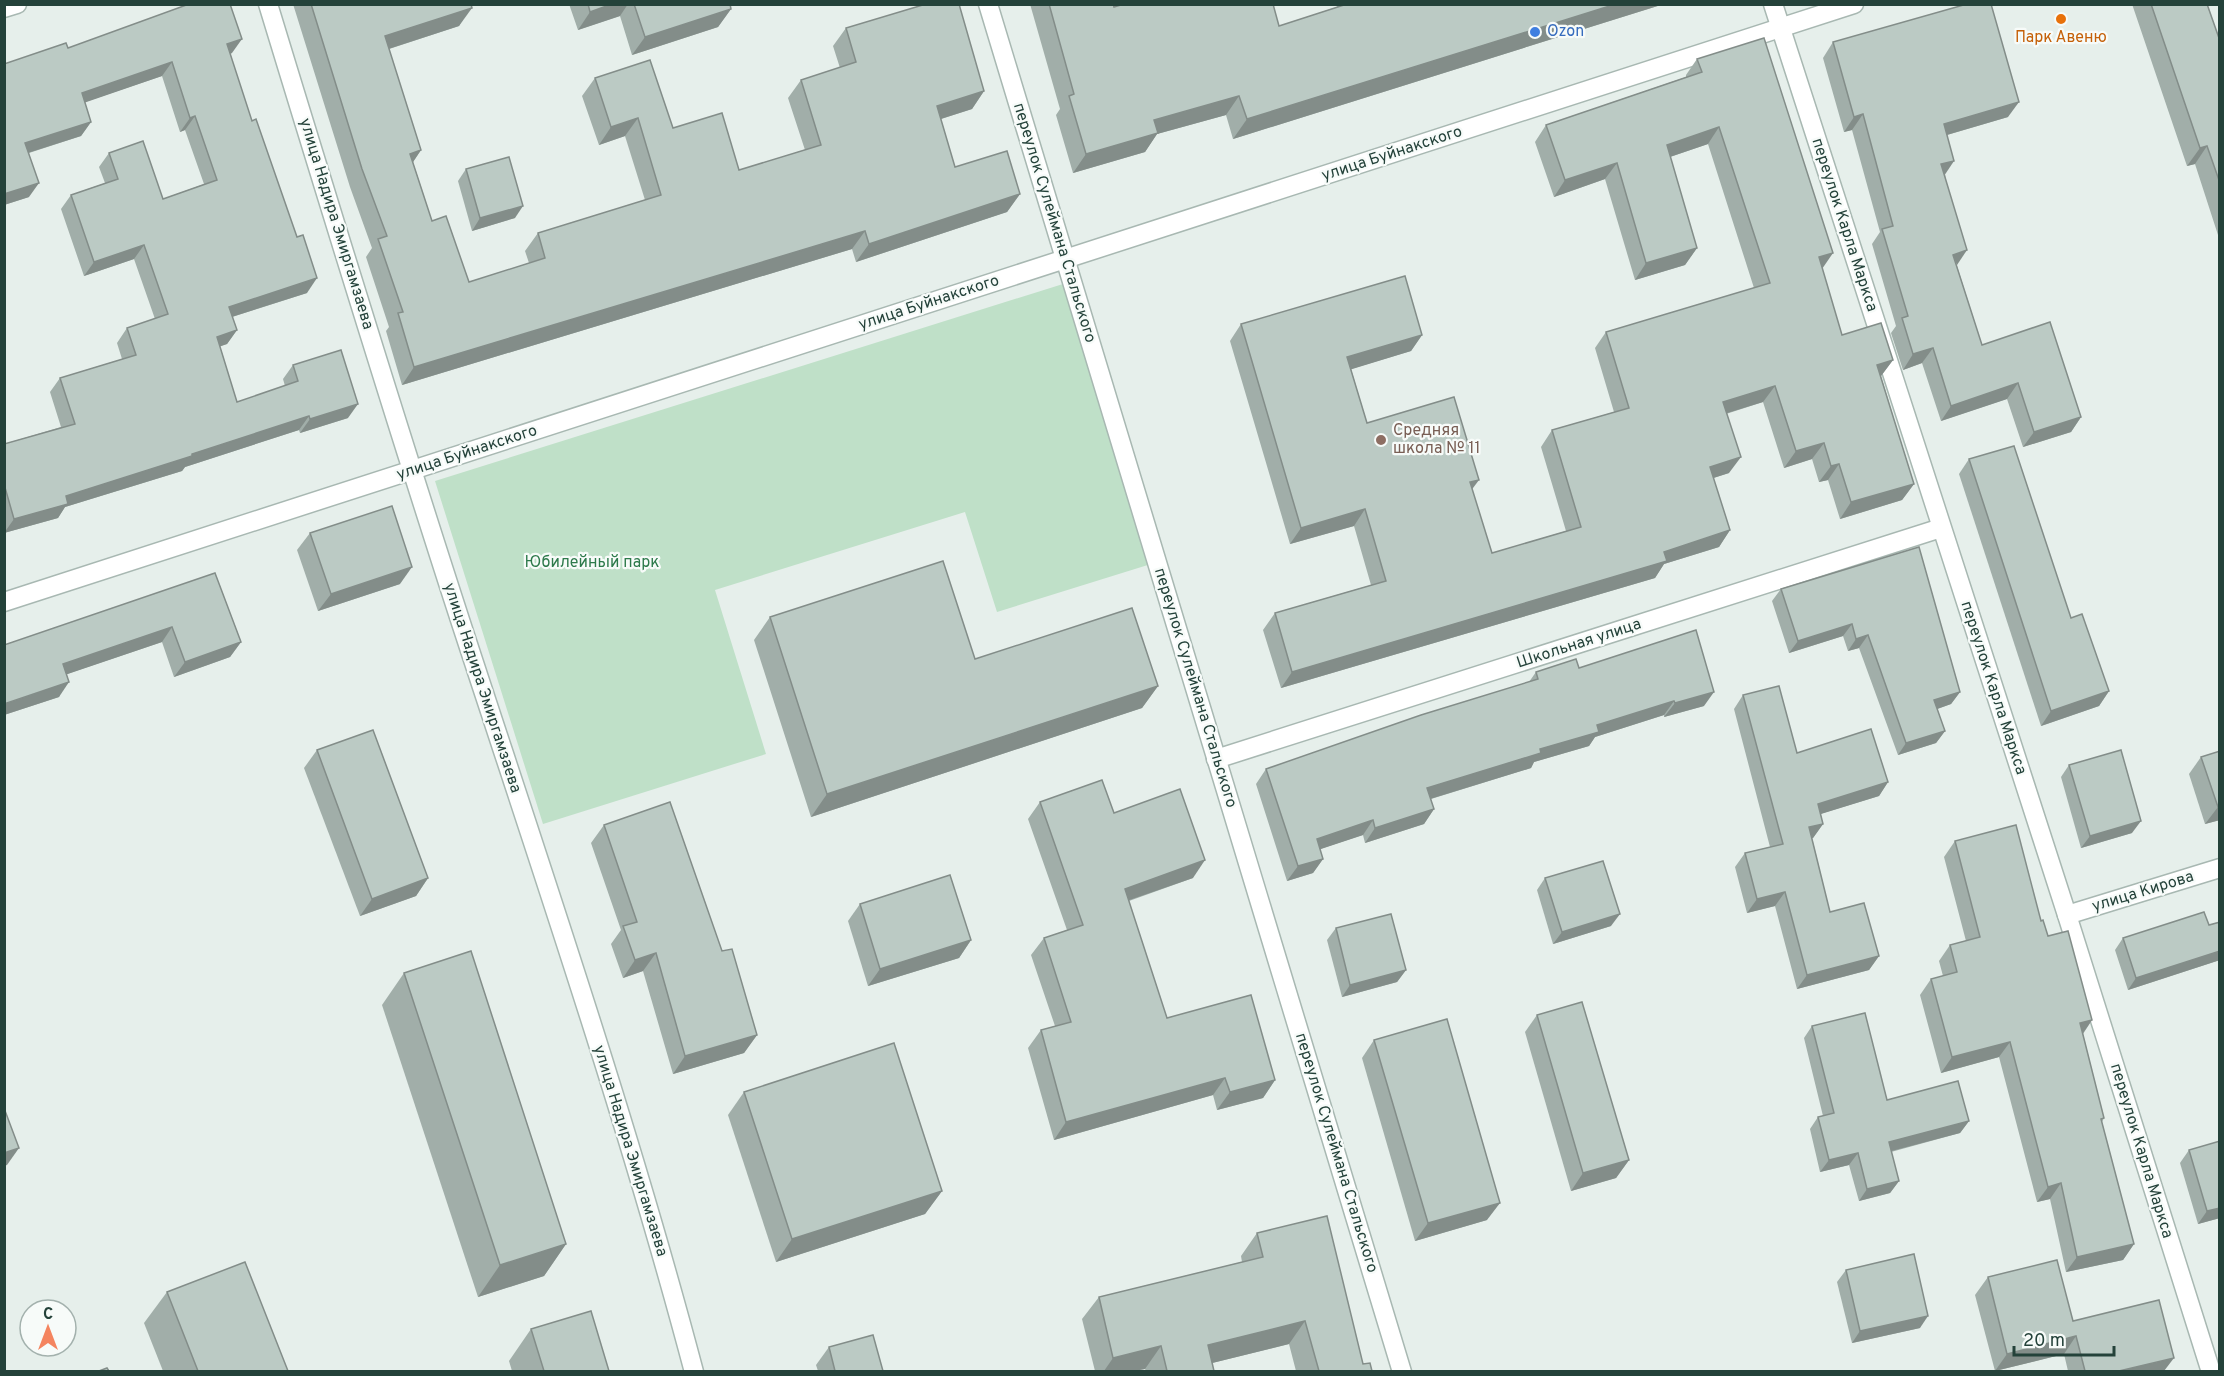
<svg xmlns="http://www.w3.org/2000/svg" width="2224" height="1376" viewBox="0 0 2224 1376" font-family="Overpass,sans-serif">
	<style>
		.green { fill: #bfe0c8 }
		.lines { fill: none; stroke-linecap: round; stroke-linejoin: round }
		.street-casing { stroke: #a8b8b2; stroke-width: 21 }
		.street { stroke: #fff; stroke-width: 18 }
		.wall { fill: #a1aea9 }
		.shaded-wall { fill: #838d89 }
		.building { fill: #bbcac4; stroke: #838d89; stroke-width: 1.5 }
		.food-dot { fill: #e8710a; stroke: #f7fbf9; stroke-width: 2 }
		.shop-dot { fill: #3f7fe0; stroke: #f7fbf9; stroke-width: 2 }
		.education-dot { fill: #8d6e63; stroke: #f7fbf9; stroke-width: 2 }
		.labels { text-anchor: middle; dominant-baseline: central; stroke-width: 4.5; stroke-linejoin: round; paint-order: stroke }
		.shop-label { font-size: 16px; fill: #366cbe; stroke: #f7fbf9; text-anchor: start }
		.food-label { font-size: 16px; fill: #c56008; stroke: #f7fbf9 }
		.street-label { font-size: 16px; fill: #24423a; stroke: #f7fbf9 }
		.education-label { font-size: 16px; fill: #785e54; stroke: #f7fbf9; text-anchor: start }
		.park-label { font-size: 16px; fill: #2d7a4b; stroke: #f7fbf9 }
	</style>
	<rect width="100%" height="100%" fill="#e6efeb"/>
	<!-- green -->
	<polygon class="green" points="1063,284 1151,564 997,612 965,512 715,590 766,754 543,824 435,481"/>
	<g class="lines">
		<!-- street casing -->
		<g class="street-casing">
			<g id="street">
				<path d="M268,4C331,211 394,417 461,623C542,871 627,1119 694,1372"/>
				<polyline points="988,4 1402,1372"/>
				<polyline points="1773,4 2067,915 2211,1372"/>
				<polyline points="4,8 17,4"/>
				<polyline points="4,602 1854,4"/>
				<polyline points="1216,759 1941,528"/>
				<polyline points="2067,915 2220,868"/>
			</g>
		</g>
		<!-- street -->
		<use href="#street" class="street"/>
	</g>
	<!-- wall -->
	<g class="wall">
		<polygon points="293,4 471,4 459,26 389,49 421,150 413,162 432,221 469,282 529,263 525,251 538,233 645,200 625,136 599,145 582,96 595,78 739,170 805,150 788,98 801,80 840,68 833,46 846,28 984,91 972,109 941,119 955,167 1020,194 1007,212 856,262 852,249 402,385 386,331 389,327 366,257 372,248 350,187"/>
		<polygon points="569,4 730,4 731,9 718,27 632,55 620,16 578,30"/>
		<polygon points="1030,4 1113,4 1114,7 1279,26 1337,7 1336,4 1664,4 1233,139 1226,115 1157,134 1145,152 1073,173 1056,115 1060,109"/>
		<polygon points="2132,4 2211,4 2207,6 2220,41 2220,234 2218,235 2195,164 2187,166"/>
		<polygon points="1833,42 2008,117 1947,135 1945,174 1957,266 1982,345 2081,417 2071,432 2023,447 2007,399 1941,421 1922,363 1903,370 1891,333 1896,326 1872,244 1880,232 1852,130 1844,132 1823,58"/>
		<polygon points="68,48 232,53 230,54 307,293 232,317 237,330 227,344 220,346 237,402 285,386 283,379 293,365 348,418 300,433 299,430 185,467 182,471 65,507 58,518 4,533 4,444 61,427 50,392 60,378 122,359 117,343 127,328 155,319 134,259 84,276 61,209 71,195 105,183 99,167 109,153 163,199 204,184 185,130 180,132 162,76 85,102 91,122 81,136 29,153 29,197 4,205 4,64"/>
		<polygon points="1697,59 1822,268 1842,335 1893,360 1881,376 1914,484 1902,500 1840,519 1828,480 1819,482 1812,459 1784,468 1763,402 1726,414 1729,473 1713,478 1730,530 1719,547 1664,564 1655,578 1281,688 1263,630 1275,613 1371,585 1354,526 1290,544 1230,341 1241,324 1422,335 1411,351 1351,369 1367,423 1472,489 1492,553 1566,531 1541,447 1552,430 1614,412 1595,348 1606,332 1754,288 1708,144 1670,157 1697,248 1685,265 1635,280 1605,179 1554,197 1535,142 1546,125 1686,77 1686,75"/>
		<polygon points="466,169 515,218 472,231 458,181"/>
		<polygon points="1969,459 2071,618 2109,691 2099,706 2041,726 1959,474"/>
		<polygon points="310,533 400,584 318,611 297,550"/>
		<polygon points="1919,547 1960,692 1951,704 1937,709 1945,731 1936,743 1898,755 1859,648 1848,651 1843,636 1789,653 1772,601 1781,589"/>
		<polygon points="215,573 241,642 230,657 174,677 162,642 67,674 59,697 4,715"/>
		<polygon points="770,617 975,659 1158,686 1142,708 811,817 754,640"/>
		<polygon points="1579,668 1704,706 1664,717 1664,715 1595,737 1589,746 1534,762 1531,768 1431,799 1434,809 1424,824 1365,843 1363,835 1320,849 1323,859 1313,873 1287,881 1256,784 1266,769 1529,682 1536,672"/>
		<polygon points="1743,695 1797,753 1888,782 1879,796 1820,814 1823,824 1813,838 1812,838 1830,912 1879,956 1869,970 1797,989 1775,906 1747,913 1735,867 1745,853 1770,847 1734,709"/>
		<polygon points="317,750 428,878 416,896 360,916 304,768"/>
		<polygon points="2220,751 2220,820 2205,824 2189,774 2201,757"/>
		<polygon points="2069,765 2132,833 2081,848 2061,777"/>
		<polygon points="1040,802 1114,813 1193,878 1129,901 1167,1018 1275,1080 1263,1098 1217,1110 1213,1095 1054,1140 1028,1048 1041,1030 1055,1026 1031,955 1044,938 1067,930 1028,819"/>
		<polygon points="604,825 722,951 757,1035 744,1053 673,1074 643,971 623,978 611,944 621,930 591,843"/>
		<polygon points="1955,841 2041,921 2048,936 2092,1020 2083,1034 2104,1118 2102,1122 2134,1244 2123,1260 2066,1272 2050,1199 2037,1202 1999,1057 1941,1073 1920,995 1931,979 1943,976 1939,961 1950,945 1966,941 1944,857"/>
		<polygon points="1545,878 1611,926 1553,944 1537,890"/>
		<polygon points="860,904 971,940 959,958 868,986 848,921"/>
		<polygon points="2220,922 2220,960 2128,990 2115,950 2123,938 2209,925"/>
		<polygon points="1336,928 1406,970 1397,982 1342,997 1327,940"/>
		<polygon points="404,973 566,1244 544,1276 478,1297 382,1005"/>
		<polygon points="1537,1015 1629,1160 1616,1178 1571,1191 1525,1032"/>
		<polygon points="1812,1026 1887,1100 1969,1121 1960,1133 1891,1152 1899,1181 1890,1193 1859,1201 1849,1165 1820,1172 1810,1129 1818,1117 1823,1116 1804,1038"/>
		<polygon points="1374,1040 1487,1220 1415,1241 1362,1058"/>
		<polygon points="744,1092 942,1191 925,1214 776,1262 728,1115"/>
		<polygon points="2189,1150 2220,1218 2198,1224 2180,1163"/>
		<polygon points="1257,1233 1363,1364 1372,1371 1296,1371 1289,1344 1212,1363 1213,1371 1146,1371 1145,1369 1134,1371 1095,1371 1082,1319 1099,1297 1242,1262 1241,1256"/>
		<polygon points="1846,1270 1920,1328 1852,1343 1837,1282"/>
		<polygon points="1988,1277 2073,1321 2164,1371 2068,1371 2064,1354 1995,1371 1975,1295"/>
		<polygon points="167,1292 288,1371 163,1371 144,1323"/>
		<polygon points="531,1329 609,1371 512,1371 509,1361"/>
		<polygon points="829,1347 883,1371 818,1371 816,1365"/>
	</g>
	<!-- shaded-wall -->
	<g class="shaded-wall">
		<polygon points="612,4 628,4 620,16 578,30 590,12"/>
		<polygon points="1616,4 1664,4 1233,139 1247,119"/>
		<polygon points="472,8 459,26 373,54 385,36"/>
		<polygon points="731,9 718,27 632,55 645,37"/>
		<polygon points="242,39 232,53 217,58 227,44"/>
		<polygon points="172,62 162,76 72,107 82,93"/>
		<polygon points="984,91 972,109 925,124 937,106"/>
		<polygon points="1239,96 1226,115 1157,134 1145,152 1073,173 1086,154 1154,120"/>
		<polygon points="2019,102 2008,117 1933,139 1944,124"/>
		<polygon points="1863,114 1852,130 1844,132 1854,117"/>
		<polygon points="195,116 185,130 180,132 190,118"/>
		<polygon points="638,118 625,136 599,145 611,127"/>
		<polygon points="91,122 81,136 15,157 25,143"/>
		<polygon points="1719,127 1708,144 1655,162 1667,145"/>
		<polygon points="2207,146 2195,164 2187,166 2200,148"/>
		<polygon points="421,150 409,168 410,154"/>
		<polygon points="1954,161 1944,176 1941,164"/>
		<polygon points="1617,163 1605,179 1554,197 1565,180"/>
		<polygon points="39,183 29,197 4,205 4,194"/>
		<polygon points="1020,194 1007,212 856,262 869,244"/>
		<polygon points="523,206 515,218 472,231 480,218"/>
		<polygon points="865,231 852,249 402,385 414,367"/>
		<polygon points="144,245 134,259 84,276 94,262"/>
		<polygon points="1697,248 1685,265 1635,280 1646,263"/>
		<polygon points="1967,250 1957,265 1953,255"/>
		<polygon points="1833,253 1822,269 1819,257"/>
		<polygon points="317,278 307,293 219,321 229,307"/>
		<polygon points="237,330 227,344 207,351 217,337"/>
		<polygon points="1422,335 1411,351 1336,374 1347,357"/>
		<polygon points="1933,348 1922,363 1903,370 1913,354"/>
		<polygon points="1893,360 1881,376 1866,381 1877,365"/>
		<polygon points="2018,383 2007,399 1941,421 1951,406"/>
		<polygon points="1775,386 1763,402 1711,418 1723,402"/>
		<polygon points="358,404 348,418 300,433 310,419"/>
		<polygon points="309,416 299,430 185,467 182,471 65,507 58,518 4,533 14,519 66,496 192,454"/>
		<polygon points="2081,417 2071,432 2023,447 2034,432"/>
		<polygon points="1824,443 1812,459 1784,468 1796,451"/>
		<polygon points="1741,457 1729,473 1698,483 1710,467"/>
		<polygon points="1839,464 1828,480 1819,482 1831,466"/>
		<polygon points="1479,480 1467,496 1470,482"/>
		<polygon points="1914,484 1902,500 1840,519 1851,502"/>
		<polygon points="1365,509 1354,526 1290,544 1301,528"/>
		<polygon points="1730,530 1719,547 1664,564 1655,578 1281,688 1292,672"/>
		<polygon points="412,567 400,584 318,611 331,594"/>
		<polygon points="1852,624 1843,636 1789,653 1798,641"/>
		<polygon points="172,627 162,642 53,679 63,664"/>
		<polygon points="1868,635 1859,648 1848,651 1856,639"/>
		<polygon points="241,642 230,657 174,677 185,662"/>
		<polygon points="69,682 59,697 4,715 4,704"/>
		<polygon points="1158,686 1142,708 811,817 827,794"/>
		<polygon points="2109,691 2099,706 2041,726 2051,711"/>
		<polygon points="1714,692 1704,706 1664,717 1675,703"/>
		<polygon points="1960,692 1951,704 1926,713 1934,700"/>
		<polygon points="1674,701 1664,715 1595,737 1589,746 1534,762 1531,768 1417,803 1427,788 1540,749 1597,725"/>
		<polygon points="1945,731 1936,743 1898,755 1906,743"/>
		<polygon points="1888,782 1879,796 1808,818 1818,804"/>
		<polygon points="2220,806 2220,820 2205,824 2218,807"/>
		<polygon points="1434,809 1424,824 1365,843 1375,828"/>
		<polygon points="1373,820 1363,835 1306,854 1317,839"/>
		<polygon points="2141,821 2132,833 2081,848 2090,836"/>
		<polygon points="1823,824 1813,838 1799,841 1809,827"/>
		<polygon points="1323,859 1313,873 1287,881 1298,866"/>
		<polygon points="1205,860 1193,878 1112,906 1125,889"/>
		<polygon points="428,878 416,896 360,916 372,899"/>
		<polygon points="1785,892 1775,906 1747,913 1757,899"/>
		<polygon points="1620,914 1611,926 1553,944 1562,932"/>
		<polygon points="971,940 959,958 868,986 880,969"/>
		<polygon points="2220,951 2220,960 2128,990 2136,978"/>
		<polygon points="656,953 643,971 623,978 635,960"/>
		<polygon points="1879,956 1869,970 1797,989 1807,975"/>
		<polygon points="1406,970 1397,982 1342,997 1350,985"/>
		<polygon points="2092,1020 2081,1036 2080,1023"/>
		<polygon points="757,1035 744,1053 673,1074 685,1056"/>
		<polygon points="2010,1042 1999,1057 1941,1073 1952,1057"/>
		<polygon points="1225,1078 1213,1095 1054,1140 1066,1122"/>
		<polygon points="1275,1080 1263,1098 1217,1110 1230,1092"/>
		<polygon points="1969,1121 1960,1133 1880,1154 1889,1142"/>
		<polygon points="19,1148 7,1165 4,1166 4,1153"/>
		<polygon points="1858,1153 1849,1165 1820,1172 1829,1160"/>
		<polygon points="1629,1160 1616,1178 1571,1191 1583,1173"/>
		<polygon points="1899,1181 1890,1193 1859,1201 1867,1189"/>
		<polygon points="2061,1183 2050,1199 2037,1202 2048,1187"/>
		<polygon points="942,1191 925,1214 776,1262 792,1239"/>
		<polygon points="1500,1203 1487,1220 1415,1241 1428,1223"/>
		<polygon points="2220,1208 2220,1218 2198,1224 2207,1211"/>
		<polygon points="566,1244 544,1276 478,1297 500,1265"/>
		<polygon points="2134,1244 2123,1260 2066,1272 2077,1257"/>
		<polygon points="1928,1316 1920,1328 1852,1343 1860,1331"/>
		<polygon points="1305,1321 1289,1344 1192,1368 1208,1345"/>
		<polygon points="2076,1336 2064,1354 1995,1371 2007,1354"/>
		<polygon points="1161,1346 1145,1369 1134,1371 1104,1371 1113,1358"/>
		<polygon points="2174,1358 2164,1371 2119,1371"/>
	</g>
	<!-- building -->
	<g class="building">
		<polygon points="189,4 230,4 242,39 227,44 252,121 256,119 297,237 303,235 317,278 229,307 237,330 217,337 237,402 298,381 293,365 341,350 358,404 310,419 309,416 192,454 192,456 66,496 68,504 14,519 4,484 4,444 75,424 60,378 136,355 127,328 168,314 144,245 94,262 71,195 118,179 109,153 143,141 163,199 217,180 195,116 190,118 172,62 82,93 91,122 25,143 39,183 4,194 4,64 66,43 68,48"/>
		<polygon points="311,4 471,4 472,8 385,36 421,150 410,154 432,221 446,216 469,282 545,258 538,233 661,195 638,118 611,127 595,78 650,60 673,128 722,113 739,170 821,145 801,80 856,62 846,28 926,4 959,4 984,91 937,106 955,167 1007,151 1020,194 869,244 865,231 414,367 398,313 403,312 378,239 387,236 362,169"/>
		<polygon points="588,4 612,4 590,12"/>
		<polygon points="634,4 730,4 731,9 645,37"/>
		<polygon points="1049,4 1113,4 1114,7 1124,4 1273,4 1279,26 1347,4 1616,4 1247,119 1239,96 1154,120 1158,133 1086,154 1069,96 1074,94"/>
		<polygon points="1967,4 1991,4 2019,102 1944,124 1954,161 1941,164 1967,250 1953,255 1982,345 2050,322 2081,417 2034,432 2018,383 1951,406 1933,348 1913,354 1902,318 1908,316 1882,229 1893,226 1863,114 1854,117 1833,42"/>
		<polygon points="2151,4 2207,4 2220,41 2220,183 2207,146 2200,148"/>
		<polygon points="1764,38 1833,253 1819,257 1842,335 1881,323 1893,360 1877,365 1914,484 1851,502 1839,464 1831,466 1824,443 1796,451 1775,386 1723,402 1741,457 1710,467 1730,530 1664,552 1667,561 1292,672 1275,613 1386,581 1365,509 1301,528 1241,324 1405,276 1422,335 1347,357 1367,423 1454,397 1479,480 1470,482 1492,553 1581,527 1552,430 1629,408 1606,332 1770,283 1719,127 1667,145 1697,248 1646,263 1617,163 1565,180 1546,125 1702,72 1697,59"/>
		<polygon points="509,157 523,206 480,218 466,169"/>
		<polygon points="2014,446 2071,618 2082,614 2109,691 2051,711 1969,459"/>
		<polygon points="392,506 412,567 331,594 310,533"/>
		<polygon points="1919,547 1960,692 1934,700 1945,731 1906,743 1868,635 1856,639 1852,624 1798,641 1781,589"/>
		<polygon points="943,561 975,659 1132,608 1158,686 827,794 770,617"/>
		<polygon points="215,573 241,642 185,662 172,627 63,664 69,682 4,704 4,645"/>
		<polygon points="1696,630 1714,692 1675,703 1674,701 1597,725 1599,732 1540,749 1541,753 1427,788 1434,809 1375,828 1373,820 1317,839 1323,859 1298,866 1266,769 1421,715 1538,679 1536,672 1576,659 1579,668"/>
		<polygon points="1779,686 1797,753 1871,729 1888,782 1818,804 1823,824 1809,827 1830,912 1864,903 1879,956 1807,975 1785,892 1757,899 1745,853 1783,844 1743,695"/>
		<polygon points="373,730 428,878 372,899 317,750"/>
		<polygon points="2121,750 2141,821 2090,836 2069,765"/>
		<polygon points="2220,751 2220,806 2218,807 2201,757"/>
		<polygon points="1102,780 1114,813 1180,789 1205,860 1125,889 1167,1018 1251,995 1275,1080 1230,1092 1225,1078 1066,1122 1041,1030 1071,1022 1044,938 1083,925 1040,802"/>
		<polygon points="670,802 722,951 732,949 757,1035 685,1056 656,953 635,960 623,926 637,922 604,825"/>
		<polygon points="2016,825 2041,921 2043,920 2048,936 2068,931 2092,1020 2080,1023 2104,1118 2101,1119 2134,1244 2077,1257 2061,1183 2048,1187 2010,1042 1952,1057 1931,979 1957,972 1950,945 1980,937 1955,841"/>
		<polygon points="1603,861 1620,914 1562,932 1545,878"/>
		<polygon points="950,875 971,940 880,969 860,904"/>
		<polygon points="2204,912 2209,925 2220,922 2220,951 2136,978 2123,938"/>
		<polygon points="1391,914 1406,970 1350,985 1336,928"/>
		<polygon points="471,951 566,1244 500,1265 404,973"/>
		<polygon points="1582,1002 1629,1160 1583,1173 1537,1015"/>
		<polygon points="1865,1013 1887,1100 1958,1081 1969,1121 1889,1142 1899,1181 1867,1189 1858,1153 1829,1160 1818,1117 1834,1113 1812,1026"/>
		<polygon points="1447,1019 1500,1203 1428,1223 1374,1040"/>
		<polygon points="894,1043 942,1191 792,1239 744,1092"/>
		<polygon points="4,1108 19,1148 4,1153"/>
		<polygon points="2220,1141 2220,1208 2207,1211 2189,1150"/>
		<polygon points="1327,1216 1363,1364 1370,1363 1372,1371 1319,1371 1305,1321 1208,1345 1214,1371 1167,1371 1161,1346 1113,1358 1099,1297 1263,1257 1257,1233"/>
		<polygon points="1914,1254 1928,1316 1860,1331 1846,1270"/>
		<polygon points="2057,1260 2073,1321 2159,1300 2174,1358 2119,1371 2085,1371 2076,1336 2007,1354 1988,1277"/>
		<polygon points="245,1262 288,1371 198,1371 167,1292"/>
		<polygon points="591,1311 609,1371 544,1371 531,1329"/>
		<polygon points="873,1335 883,1371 835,1371 829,1347"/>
		<polygon points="107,1368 109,1371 99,1371"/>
	</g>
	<!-- markers -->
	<circle class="food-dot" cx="2061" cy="19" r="6"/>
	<circle class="shop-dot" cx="1535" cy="32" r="6"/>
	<circle class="education-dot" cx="1381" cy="440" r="6"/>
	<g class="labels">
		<!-- shop labels -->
		<g class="shop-label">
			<text x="1547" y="32">Ozon</text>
		</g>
		<!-- food labels -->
		<g class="food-label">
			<text x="2061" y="38">Парк Авеню</text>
		</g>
		<!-- street labels -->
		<g class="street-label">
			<text transform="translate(1392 154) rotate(-18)">улица Буйнакского</text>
			<text transform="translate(1054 223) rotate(73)">переулок Сулеймана Стальского</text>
			<text transform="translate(336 224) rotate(73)">улица Надира Эмиргамзаева</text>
			<text transform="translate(1844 225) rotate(72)">переулок Карла Маркса</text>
			<text transform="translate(929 303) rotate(-18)">улица Буйнакского</text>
			<text transform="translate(467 453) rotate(-18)">улица Буйнакского</text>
			<text transform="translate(1579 644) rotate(-18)">Школьная улица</text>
			<text transform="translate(482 688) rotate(72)">улица Надира Эмиргамзаева</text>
			<text transform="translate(1195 688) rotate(73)">переулок Сулеймана Стальского</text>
			<text transform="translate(1993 688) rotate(72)">переулок Карла Маркса</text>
			<text transform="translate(2143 892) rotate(-17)">улица Кирова</text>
			<text transform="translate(630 1151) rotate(73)">улица Надира Эмиргамзаева</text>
			<text transform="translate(2141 1151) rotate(73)">переулок Карла Маркса</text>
			<text transform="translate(1336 1153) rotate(73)">переулок Сулеймана Стальского</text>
		</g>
		<!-- education labels -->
		<g class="education-label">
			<text x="1393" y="431">Средняя<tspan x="1393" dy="18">школа № 11</tspan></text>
		</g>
		<!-- park labels -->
		<g class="park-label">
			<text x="592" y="563">Юбилейный парк</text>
		</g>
	</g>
	<!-- border -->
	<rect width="2224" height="1376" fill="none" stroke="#24423a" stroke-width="12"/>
	<!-- north arrow -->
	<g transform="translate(48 1328)"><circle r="28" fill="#f7fbf9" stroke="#a3b1ad" stroke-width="1.5"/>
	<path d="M0-4.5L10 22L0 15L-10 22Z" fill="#f4845f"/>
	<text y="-9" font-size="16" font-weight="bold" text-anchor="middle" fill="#24423a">С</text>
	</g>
	<!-- scale -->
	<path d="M2014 1346v9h100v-9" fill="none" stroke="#24423a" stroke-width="3"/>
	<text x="2023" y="1346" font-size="18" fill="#24423a" stroke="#f7fbf9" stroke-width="4.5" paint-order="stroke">20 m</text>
</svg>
